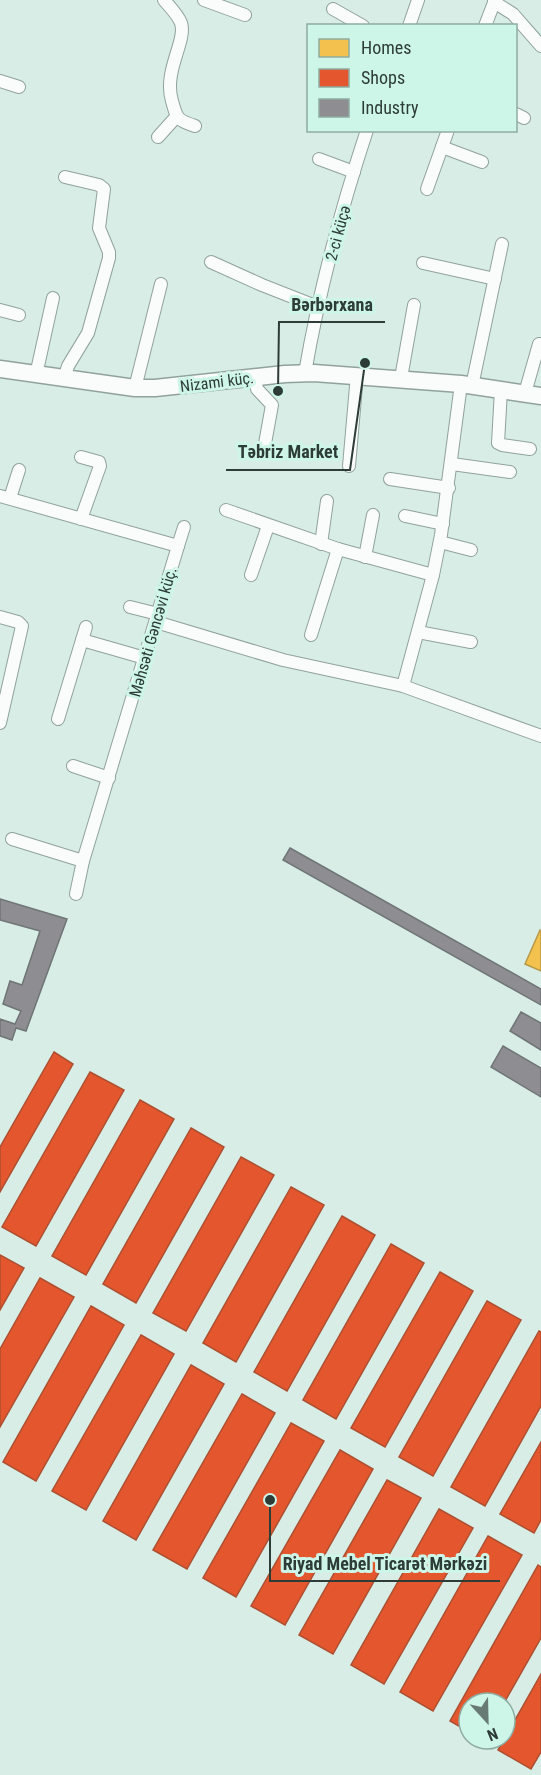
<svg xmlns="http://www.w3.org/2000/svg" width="541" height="1775" viewBox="0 0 541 1775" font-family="'Roboto Condensed',sans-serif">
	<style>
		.homes { fill: #f2c14e; stroke: #b79947; stroke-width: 1.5 }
		.shops { fill: #e4572e; stroke: #ad4f31; stroke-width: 1.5 }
		.industry { fill: #8d8d92; stroke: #707577; stroke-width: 1.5 }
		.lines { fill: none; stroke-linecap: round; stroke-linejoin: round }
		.street-casing { stroke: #91a29c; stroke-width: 14 }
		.secondary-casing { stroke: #91a29c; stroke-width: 19 }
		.street { stroke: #f9fcfb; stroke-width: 12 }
		.secondary { stroke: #f9fcfb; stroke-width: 16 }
		.labels { text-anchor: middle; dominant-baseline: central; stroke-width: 6; stroke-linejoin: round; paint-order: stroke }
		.street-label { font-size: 16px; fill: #2d3c37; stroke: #cef6e8 }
		.leader { fill: none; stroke: #2d3c37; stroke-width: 2 }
		.callout-dot { fill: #2d3c37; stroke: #cef6e8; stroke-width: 2 }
		.callout-label { font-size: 18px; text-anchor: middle; font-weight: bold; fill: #2d3c37; stroke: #cef6e8; stroke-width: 6; stroke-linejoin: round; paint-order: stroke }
	</style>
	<rect width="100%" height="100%" fill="#d7ede5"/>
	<!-- homes -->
	<polygon class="homes" points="540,930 541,931 541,971 525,964"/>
	<!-- shops -->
	<g class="shops">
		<polygon points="54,1052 73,1064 0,1192 0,1147"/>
		<polygon points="90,1072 124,1090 36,1246 2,1227"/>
		<polygon points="140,1100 174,1119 86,1275 52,1256"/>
		<polygon points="191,1128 224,1147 136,1303 103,1284"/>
		<polygon points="241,1157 274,1175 186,1331 153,1313"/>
		<polygon points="291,1187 324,1205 236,1362 203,1343"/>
		<polygon points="342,1216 375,1235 287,1391 254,1372"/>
		<polygon points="391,1244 424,1263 336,1419 303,1400"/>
		<polygon points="0,1255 24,1268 0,1310"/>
		<polygon points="440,1272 473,1291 385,1447 351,1428"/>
		<polygon points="40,1278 74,1297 0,1427 0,1349"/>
		<polygon points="487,1301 521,1320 433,1476 399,1457"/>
		<polygon points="91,1306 124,1325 36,1481 3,1462"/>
		<polygon points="539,1331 541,1332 541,1406 485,1506 451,1487"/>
		<polygon points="141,1335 174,1354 86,1510 52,1491"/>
		<polygon points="191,1365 224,1384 136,1540 103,1521"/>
		<polygon points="242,1394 275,1413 187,1569 153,1550"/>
		<polygon points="291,1423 324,1441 236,1597 203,1578"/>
		<polygon points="541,1442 541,1520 534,1533 500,1514"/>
		<polygon points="340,1450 373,1469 285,1625 251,1606"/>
		<polygon points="387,1480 421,1498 333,1654 299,1635"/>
		<polygon points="439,1509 473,1528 384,1684 351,1665"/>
		<polygon points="488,1536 522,1555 433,1711 400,1692"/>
		<polygon points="538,1565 541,1567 541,1638 504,1703 469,1703 469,1732 450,1721"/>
		<polygon points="541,1674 541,1752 531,1769 498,1750"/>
	</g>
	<!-- industry -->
	<g class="industry">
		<polygon points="290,848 541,989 541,1005 283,860"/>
		<polygon points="0,899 67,919 26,1031 16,1028 12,1040 0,1036 0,1019 15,1024 21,1011 3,1004 10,981 22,985 40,931 0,920"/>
		<polygon points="521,1012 541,1023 541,1050 510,1031"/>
		<polygon points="503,1046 541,1068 541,1097 491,1067"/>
	</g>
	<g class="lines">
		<!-- street casing -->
		<g class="street-casing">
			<g id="street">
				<path d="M164,0C170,7 178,15 181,23C187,41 163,71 172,101C177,119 177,120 195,126"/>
				<polyline points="204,0 245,15"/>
				<polyline points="494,2 513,14 541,46"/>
				<polyline points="333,9 363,26"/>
				<polyline points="409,26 418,0"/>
				<polyline points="485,26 495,0"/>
				<polyline points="0,81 19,87"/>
				<polyline points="516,114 524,118"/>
				<polyline points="158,137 176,117"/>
				<polyline points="442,147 482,162"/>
				<polyline points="319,159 354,172"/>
				<polyline points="427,189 448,130"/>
				<polyline points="211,262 262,285 318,307"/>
				<polyline points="423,263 495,279"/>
				<polyline points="0,310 19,315"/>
				<path d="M305,373C319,291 341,209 367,130"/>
				<polyline points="36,375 53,298"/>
				<polyline points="255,378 257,389 272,405 264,449"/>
				<polyline points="401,378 414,305"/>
				<polyline points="64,379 68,366 88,333 109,258 109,252 99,228 104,189 99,185 65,177"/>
				<polyline points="472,386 502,244"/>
				<polyline points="135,388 161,284"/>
				<polyline points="501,390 498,443 502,445 530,449"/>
				<polyline points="525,393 539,344"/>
				<polyline points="81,457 99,462 100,466 81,519"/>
				<polyline points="452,464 510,472"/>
				<polyline points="349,466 357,375"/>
				<polyline points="390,479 449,488"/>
				<polyline points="0,496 178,546 83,861 76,894"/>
				<polyline points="10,498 19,470"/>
				<polyline points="226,510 338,549 433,575"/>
				<polyline points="405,516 443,524"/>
				<polyline points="440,542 471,550"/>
				<polyline points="321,544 327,501"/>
				<polyline points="178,546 184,527"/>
				<polyline points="365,557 373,515"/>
				<polyline points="251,575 268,526"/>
				<polyline points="130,607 158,614"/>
				<polyline points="0,617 18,622 22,626 0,723"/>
				<polyline points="156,622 283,660 403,686 541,736"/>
				<polyline points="418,632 471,642"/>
				<polyline points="311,635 338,549"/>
				<polyline points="82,640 145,658"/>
				<polyline points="403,686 433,575 441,535 461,384"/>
				<polyline points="58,719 86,627"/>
				<polyline points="73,766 109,778"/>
				<polyline points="12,839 83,861"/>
			</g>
		</g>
		<!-- secondary casing -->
		<g class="secondary-casing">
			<polyline id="secondary" points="0,369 135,388 155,388 285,374 314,373 461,384 541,396"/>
		</g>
		<!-- street -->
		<use href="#street" class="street"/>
		<!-- secondary -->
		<use href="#secondary" class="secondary"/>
	</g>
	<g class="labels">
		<!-- street labels -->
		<g class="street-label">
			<text transform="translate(338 233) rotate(-75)">2-ci küçə</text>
			<text transform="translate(217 382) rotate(-7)">Nizami küç.</text>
			<text transform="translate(153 632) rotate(-74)">Məhsəti Gəncəvi küç.</text>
		</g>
	</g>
	<!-- callouts -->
	<path class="leader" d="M278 391L279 322H385M365 363L350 470H226M270 1500L270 1581H500"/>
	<g class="callout-dot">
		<circle cx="278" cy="391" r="6"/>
		<circle cx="365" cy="363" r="6"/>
		<circle cx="270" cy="1500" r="6"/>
	</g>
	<g class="callout-label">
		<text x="332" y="311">Bərbərxana</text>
		<text x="288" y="458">Təbriz Market</text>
		<text x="385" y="1570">Riyad Mebel Ticarət Mərkəzi</text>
	</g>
	<!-- legend -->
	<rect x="307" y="24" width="210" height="108" fill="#cef6e8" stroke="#8eaca1" stroke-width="1.5"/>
	<rect x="319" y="39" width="30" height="18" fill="#f2c14e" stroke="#8eaca1" stroke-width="1.5"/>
	<text x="361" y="54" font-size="18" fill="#2d3c37">Homes</text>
	<rect x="319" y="69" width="30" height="18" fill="#e4572e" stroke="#8eaca1" stroke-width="1.5"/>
	<text x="361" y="84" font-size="18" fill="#2d3c37">Shops</text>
	<rect x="319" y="99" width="30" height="18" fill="#8d8d92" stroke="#8eaca1" stroke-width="1.5"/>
	<text x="361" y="114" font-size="18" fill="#2d3c37">Industry</text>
	<!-- north arrow -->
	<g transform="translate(487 1721) rotate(158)"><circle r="28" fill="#cef6e8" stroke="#8eaca1" stroke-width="1.5"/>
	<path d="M0-4.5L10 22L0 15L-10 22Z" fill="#687a74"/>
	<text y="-9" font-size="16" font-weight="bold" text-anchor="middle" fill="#2d3c37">N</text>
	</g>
</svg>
